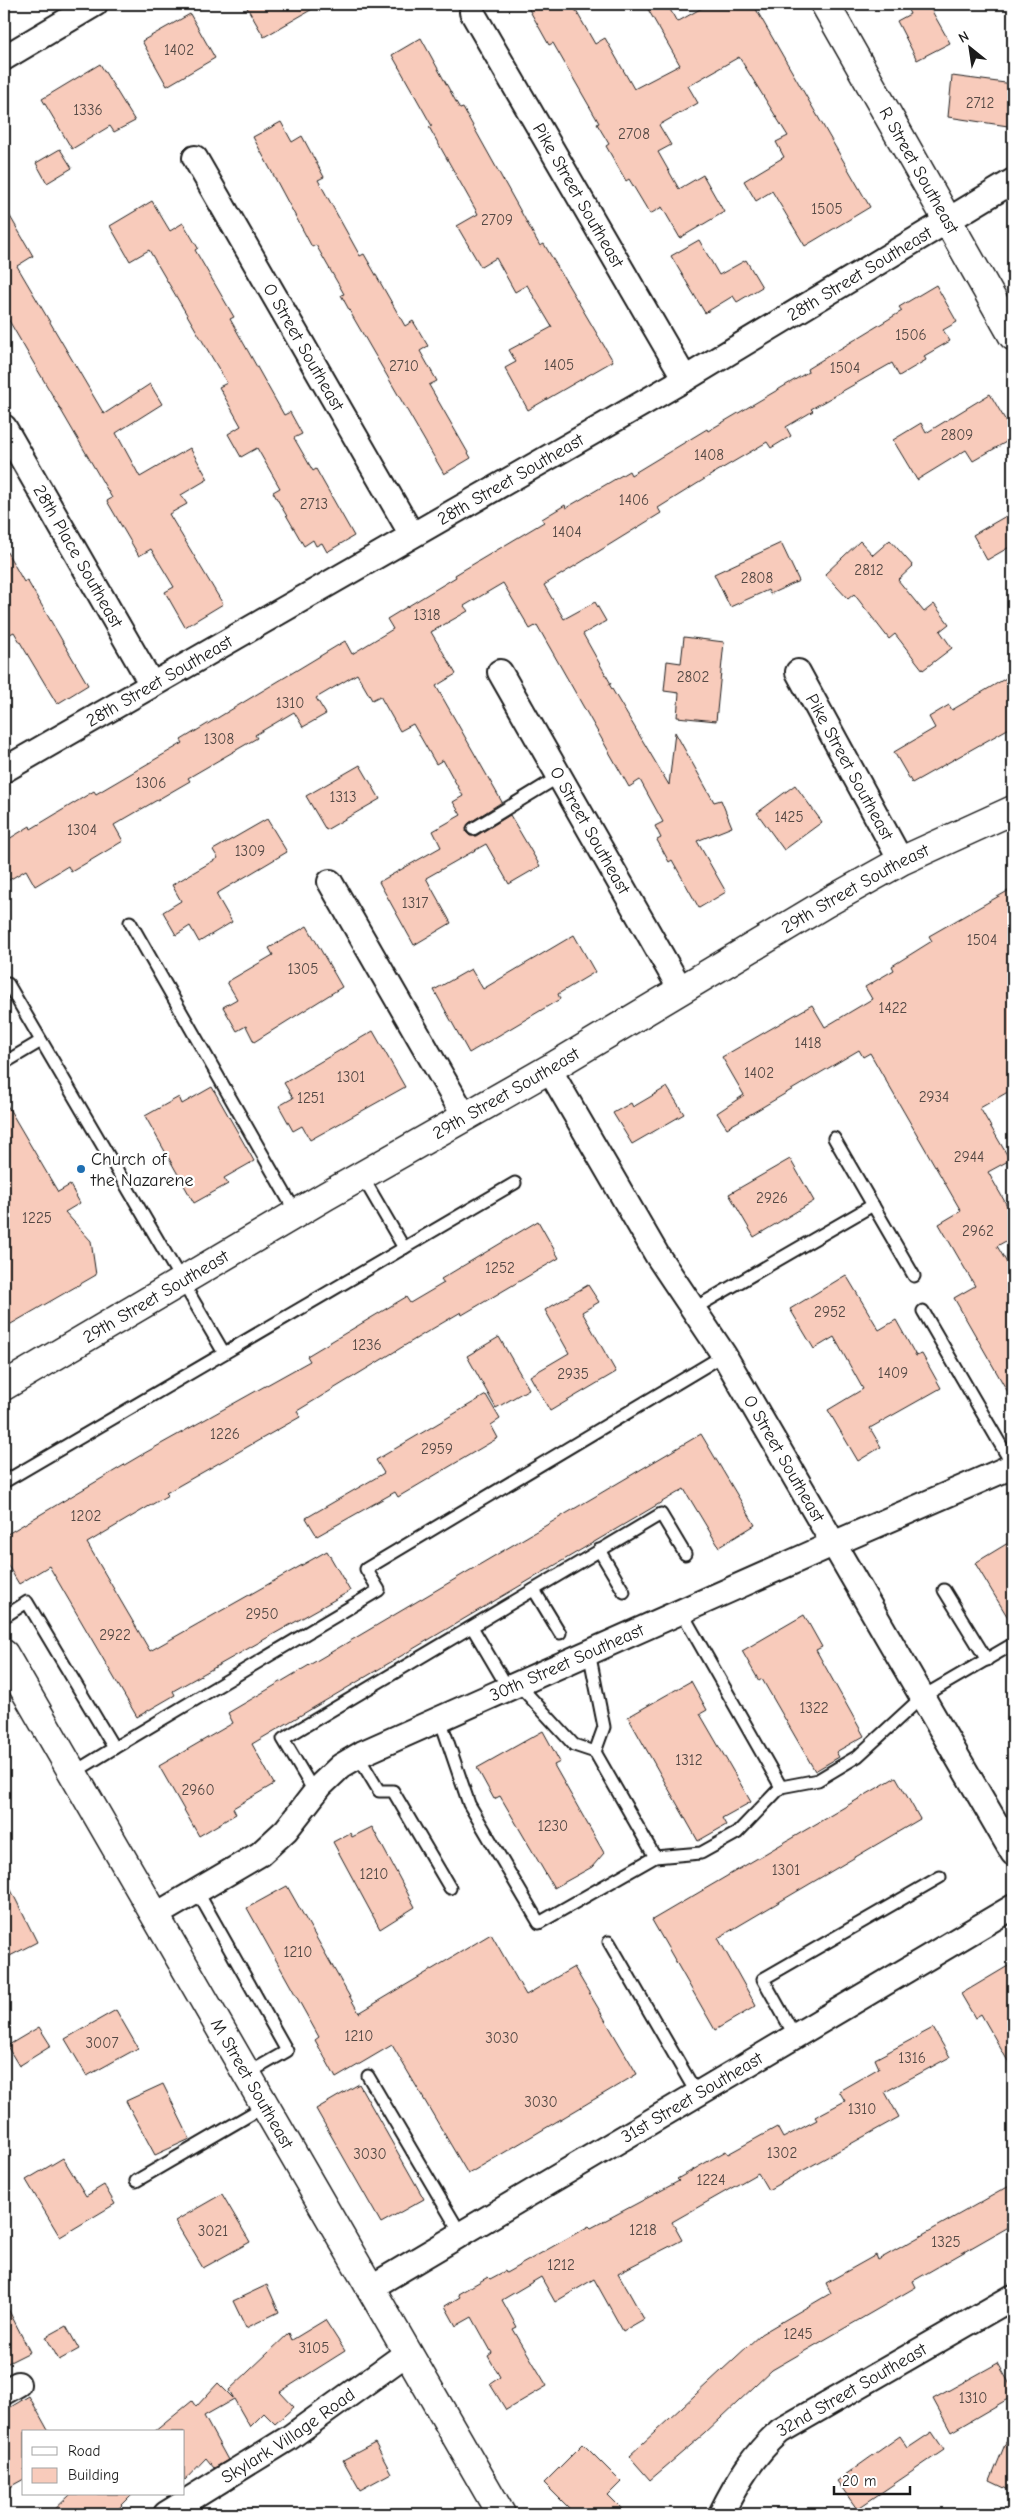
<svg xmlns="http://www.w3.org/2000/svg" width="1017" height="2518" viewBox="0 0 1017 2518" font-family="'Comic Neue',sans-serif">
	<style>
		.building { fill: #f8cbbb; stroke: #1c1c1c }
		.lines { fill: none; stroke-linecap: round; stroke-linejoin: round }
		.lane-casing { stroke: #1c1c1c; stroke-width: 15 }
		.street-casing { stroke: #1c1c1c; stroke-width: 28 }
		.secondary-casing { stroke: #1c1c1c; stroke-width: 31 }
		.lane { stroke: #fff; stroke-width: 11 }
		.street { stroke: #fff; stroke-width: 24 }
		.secondary { stroke: #fff; stroke-width: 28 }
		.poi-dot { fill: #1f6fb2; stroke: #fff; stroke-width: 2 }
		.labels { text-anchor: middle; dominant-baseline: central; stroke-width: 4.5; stroke-linejoin: round; paint-order: stroke }
		.number-label { font-size: 15px; fill: #534844 }
		.street-label { font-size: 18px; fill: #1c1c1c; stroke: #fff }
		.poi-label { font-size: 18px; fill: #1c1c1c; stroke: #fff; text-anchor: start }
	</style>
	<rect width="100%" height="100%" fill="#fff"/>
	<filter id="ink" filterUnits="userSpaceOnUse"><feTurbulence type="fractalNoise" baseFrequency=".02" numOctaves="2"/><feDisplacementMap in="SourceGraphic" scale="10" xChannelSelector="R" yChannelSelector="G"/><feConvolveMatrix kernelMatrix="1 2 1 2 8 2 1 2 1" color-interpolation-filters="sRGB"/></filter>
	<g filter="url(#ink)">
		<!-- building -->
		<g class="building">
			<polygon points="245,4 321,4 264,37"/>
			<polygon points="526,4 572,4 595,44 605,38 634,89 680,65 645,4 667,4 677,22 709,4 753,4 870,207 805,246 772,191 756,201 744,181 784,157 776,142 788,136 739,57 688,86 698,103 659,125 671,145 658,152 679,189 703,175 724,212 680,238 662,207 650,214 629,179 626,181 606,146 609,144 597,124 599,123 553,43 549,45"/>
			<polygon points="905,4 928,4 950,43 917,60 897,21 910,14"/>
			<polygon points="190,14 215,58 167,86 142,41"/>
			<polygon points="421,38 460,109 463,108 540,246 544,244 613,361 528,410 505,368 516,362 509,350 552,327 527,285 515,292 496,258 481,267 457,226 478,214 429,127 432,126 392,55"/>
			<polygon points="100,64 135,121 114,132 110,126 72,149 42,99"/>
			<polygon points="952,76 1013,84 1008,126 948,117"/>
			<polygon points="281,122 292,142 302,136 324,177 318,180 360,256 364,254 405,326 413,321 428,346 420,351 437,381 429,385 471,458 444,474 353,317 341,295 344,294 316,245 312,247 253,137"/>
			<polygon points="60,149 72,168 47,183 36,163"/>
			<polygon points="152,201 170,231 183,223 198,248 195,250 234,317 230,319 284,415 290,412 302,434 294,438 313,471 316,469 354,536 327,552 322,543 316,546 313,540 304,546 273,492 280,488 257,448 241,457 228,434 241,426 219,387 227,383 149,250 130,261 110,226"/>
			<polygon points="4,206 33,256 17,266 104,414 150,384 162,404 116,433 140,477 190,448 208,479 181,495 187,504 169,514 223,604 185,627 165,592 174,587 151,549 139,556 107,501 112,498 4,312"/>
			<polygon points="699,240 719,275 746,260 762,287 737,302 733,296 705,313 671,256"/>
			<polygon points="936,285 957,322 943,330 950,341 924,356 926,360 899,376 892,363 811,409 813,411 786,427 791,436 771,448 767,442 716,472 658,508 661,513 544,585 564,619 595,602 606,621 583,634 611,684 609,684 669,785 675,732 714,802 721,800 732,827 697,841 726,892 699,908 672,860 669,862 657,840 661,838 655,826 663,822 640,780 629,787 537,625 530,629 503,583 464,606 468,611 431,632 456,674 436,686 502,802 469,823 466,832 470,836 476,836 510,815 540,866 509,884 486,844 426,878 451,923 414,945 379,882 441,847 433,831 461,815 453,802 463,796 443,760 436,764 413,724 400,731 380,696 372,700 357,674 316,698 326,714 303,727 294,712 255,735 257,738 188,778 190,781 114,825 123,841 93,859 71,872 68,866 35,886 26,870 4,883 4,842 30,826 31,829 94,791 96,794 183,743 181,740 345,641 352,654 393,629 387,619 456,577 455,575 544,522 542,519 565,505 566,508 629,471 631,475 707,429 708,431 808,372 807,369 902,311 899,307"/>
			<polygon points="990,394 1013,433 1013,438 973,461 966,450 917,480 893,440 921,423 926,433"/>
			<polygon points="1013,512 1013,545 987,560 973,535"/>
			<polygon points="890,540 913,566 898,580 924,612 934,604 949,624 940,631 952,648 923,670 895,634 889,639 854,594 848,599 825,574 860,541 873,555"/>
			<polygon points="781,543 799,581 770,594 768,590 730,607 714,574"/>
			<polygon points="4,547 24,582 27,580 88,685 57,704 14,632 10,634 4,623"/>
			<polygon points="684,637 724,642 716,721 677,717 679,693 664,691 667,661 681,663"/>
			<polygon points="1013,674 1013,726 912,783 894,752 935,728 929,717 949,705 952,710"/>
			<polygon points="360,765 380,799 326,830 306,796"/>
			<polygon points="795,785 822,822 784,850 757,813"/>
			<polygon points="267,819 287,852 216,894 232,922 199,942 190,926 176,935 163,912 181,901 172,885 218,858 213,850"/>
			<polygon points="1013,888 1013,1089 980,1108 1010,1160 988,1172 1013,1216 1013,1237 997,1246 1013,1273 1013,1401 954,1298 975,1286 939,1224 961,1211 870,1053 863,1057 859,1050 727,1128 717,1113 744,1095 722,1057 812,1005 825,1027 872,999 865,987 894,970 892,966 932,941 929,936"/>
			<polygon points="307,926 342,987 254,1042 246,1026 237,1031 223,1007 237,999 227,982 273,955 269,948"/>
			<polygon points="574,935 595,972 558,994 560,999 469,1053 434,990 471,969 483,989"/>
			<polygon points="373,1031 405,1087 310,1140 302,1126 293,1131 279,1106 293,1098 284,1083"/>
			<polygon points="212,1087 254,1161 224,1178 228,1184 194,1203 145,1116 179,1097 182,1104"/>
			<polygon points="667,1087 684,1114 632,1144 613,1113 631,1103 633,1107"/>
			<polygon points="4,1100 58,1192 70,1185 80,1203 65,1212 91,1241 96,1275 4,1328"/>
			<polygon points="790,1159 814,1201 754,1237 729,1194"/>
			<polygon points="538,1221 559,1258 462,1315 461,1312 427,1332 297,1411 300,1417 166,1493 168,1495 87,1543 150,1651 327,1551 350,1591 173,1691 175,1695 137,1717 49,1566 19,1584 4,1559 4,1536 143,1454 310,1361 307,1356 406,1297 410,1303 444,1283 441,1279"/>
			<polygon points="846,1275 879,1330 896,1320 916,1356 922,1354 941,1388 870,1428 881,1447 858,1461 828,1410 863,1389 834,1337 814,1349 790,1309"/>
			<polygon points="588,1285 599,1302 582,1312 616,1372 550,1411 530,1376 569,1353 545,1310"/>
			<polygon points="499,1337 529,1389 496,1408 467,1356"/>
			<polygon points="486,1395 500,1419 491,1425 498,1438 398,1497 395,1492 317,1536 306,1518 384,1473 376,1460"/>
			<polygon points="701,1434 755,1525 719,1547 684,1489 252,1744 274,1784 233,1808 236,1814 199,1836 159,1766 233,1723 228,1713"/>
			<polygon points="1013,1540 1013,1626 975,1563"/>
			<polygon points="804,1615 822,1647 816,1650 864,1736 836,1752 839,1757 815,1771 762,1679 759,1681 742,1651"/>
			<polygon points="691,1681 707,1710 700,1714 751,1802 722,1818 726,1825 698,1841 628,1717"/>
			<polygon points="543,1731 560,1762 554,1765 604,1853 592,1867 554,1888 500,1796 494,1799 477,1768"/>
			<polygon points="896,1777 920,1819 718,1938 756,2006 715,2030 652,1920"/>
			<polygon points="372,1827 415,1907 380,1929 333,1842 350,1833 352,1837"/>
			<polygon points="4,1876 37,1942 4,1959"/>
			<polygon points="287,1886 359,2013 491,1934 526,1995 574,1967 637,2074 468,2174 392,2045 336,2078 315,2040 319,2037 247,1908"/>
			<polygon points="1013,1963 1013,2070 981,2014 975,2018 961,1994"/>
			<polygon points="116,2010 138,2048 87,2076 65,2039"/>
			<polygon points="39,2027 51,2046 19,2066 7,2046"/>
			<polygon points="933,2028 950,2057 885,2092 899,2117 768,2190 758,2173 672,2222 682,2240 618,2273 644,2319 623,2331 594,2279 555,2302 541,2277 502,2300 517,2327 513,2329 547,2386 506,2410 490,2384 500,2377 488,2356 492,2353 472,2317 456,2326 445,2306 460,2297 458,2294 488,2277 490,2279 505,2271 506,2273 589,2226 591,2228 679,2181 677,2179 726,2151 728,2154 777,2127 783,2138 817,2120 815,2117 845,2101 839,2091 879,2068 875,2059"/>
			<polygon points="163,2084 190,2139 155,2155 126,2101"/>
			<polygon points="359,2084 424,2199 381,2223 316,2109"/>
			<polygon points="63,2158 86,2196 104,2185 115,2204 60,2237 26,2180"/>
			<polygon points="1013,2184 1013,2224 913,2281 916,2287 772,2370 704,2434 650,2480 629,2456 761,2334 831,2293 826,2283 876,2255 878,2260"/>
			<polygon points="222,2194 250,2242 203,2268 175,2221"/>
			<polygon points="267,2285 279,2312 246,2328 233,2301"/>
			<polygon points="4,2301 30,2352 4,2365"/>
			<polygon points="325,2320 345,2351 280,2392 294,2407 275,2424 264,2413 250,2427 234,2399 204,2416 228,2460 214,2468 206,2458 184,2481 184,2432 154,2432 192,2401 196,2407 218,2383 234,2399 229,2390 289,2333 292,2340"/>
			<polygon points="66,2326 79,2349 59,2360 46,2337"/>
			<polygon points="998,2363 1013,2390 1013,2396 951,2432 933,2399"/>
			<polygon points="29,2396 49,2432 24,2432 24,2479 4,2490 4,2411"/>
			<polygon points="1013,2425 1013,2492 990,2481"/>
			<polygon points="932,2432 944,2450 857,2509 837,2481 900,2436 908,2448"/>
			<polygon points="375,2443 391,2473 360,2490 343,2460"/>
			<polygon points="583,2444 621,2482 608,2495 627,2514 575,2514 544,2483"/>
			<polygon points="71,2494 133,2494 113,2514 50,2514"/>
		</g>
		<g class="lines">
			<!-- lane casing -->
			<g class="lane-casing">
				<g id="lane">
					<polyline points="473,829 560,776"/>
					<polyline points="130,922 296,1213"/>
					<polyline points="4,987 8,984 224,1353"/>
					<polyline points="4,1063 41,1041"/>
					<polyline points="834,1138 914,1276"/>
					<polyline points="362,1176 404,1248"/>
					<polyline points="693,1309 873,1205"/>
					<polyline points="923,1311 1013,1466"/>
					<polyline points="4,1482 515,1183"/>
					<polyline points="599,1550 624,1592"/>
					<polyline points="534,1590 560,1633"/>
					<polyline points="944,1590 987,1660"/>
					<polyline points="681,1611 781,1787"/>
					<polyline points="4,1617 27,1602 114,1748 73,1773"/>
					<polyline points="472,1627 508,1688"/>
					<polyline points="518,1684 574,1745 595,1752 604,1727 589,1652"/>
					<polyline points="440,1719 469,1804 539,1923 655,1857 701,1853 737,1833 781,1787 818,1780 858,1756 922,1697 1013,1644"/>
					<polyline points="114,1748 379,1590 366,1569 724,1355"/>
					<polyline points="595,1752 655,1857"/>
					<polyline points="358,1756 379,1791 393,1791 450,1888"/>
					<polyline points="315,1793 283,1739 661,1514 685,1554"/>
					<polyline points="197,1891 287,2051 247,2074"/>
					<polyline points="609,1942 697,2094"/>
					<polyline points="795,2036 763,1979 940,1877"/>
					<polyline points="368,2076 461,2234"/>
					<polyline points="136,2181 265,2106"/>
				</g>
			</g>
			<!-- street casing -->
			<g class="street-casing">
				<g id="street">
					<path id="s1" d="M472,12L685,379"/>
					<polyline points="4,58 95,4"/>
					<path id="s2" d="M195,158L412,535"/>
					<path id="s3" d="M4,427L152,685"/>
					<path id="s4" d="M500,672L681,990"/>
					<path id="s5" d="M798,672L901,861"/>
					<path id="s6" d="M4,770L685,379L1013,181"/>
					<polyline points="330,882 465,1117"/>
					<path id="s7" d="M549,1069L657,1255L724,1355L1013,1853"/>
					<path id="s8" d="M156,1915L260,1854L286,1830L321,1785L341,1766L363,1753L833,1544L1013,1466"/>
					<path id="s9" d="M370,2288L1013,1907"/>
					<polyline points="4,2392 18,2384"/>
					<path id="s10" d="M166,2514L289,2438L407,2353"/>
					<path id="s11" d="M721,2514C737,2482 753,2455 780,2431L1013,2297"/>
				</g>
			</g>
			<!-- secondary casing -->
			<g class="secondary-casing">
				<g id="secondary">
					<path id="s12" d="M825,4L1013,336"/>
					<path id="s13" d="M4,1386L326,1196L549,1069L826,903L901,861L1013,810"/>
					<path id="s14" d="M4,1654L501,2514"/>
				</g>
			</g>
			<!-- lane -->
			<use href="#lane" class="lane"/>
			<!-- street -->
			<use href="#street" class="street"/>
			<!-- secondary -->
			<use href="#secondary" class="secondary"/>
		</g>
	</g>
	<!-- markers -->
	<circle class="poi-dot" cx="81" cy="1169" r="5"/>
	<g class="labels">
		<!-- number labels -->
		<g class="number-label">
			<text x="179" y="50">1402</text>
			<text x="980" y="103">2712</text>
			<text x="88" y="110">1336</text>
			<text x="634" y="134">2708</text>
			<text x="827" y="209">1505</text>
			<text x="497" y="220">2709</text>
			<text x="911" y="335">1506</text>
			<text x="559" y="365">1405</text>
			<text x="404" y="366">2710</text>
			<text x="845" y="368">1504</text>
			<text x="957" y="435">2809</text>
			<text x="709" y="455">1408</text>
			<text x="634" y="500">1406</text>
			<text x="314" y="504">2713</text>
			<text x="567" y="532">1404</text>
			<text x="869" y="570">2812</text>
			<text x="757" y="578">2808</text>
			<text x="427" y="615">1318</text>
			<text x="693" y="677">2802</text>
			<text x="290" y="703">1310</text>
			<text x="219" y="739">1308</text>
			<text x="151" y="783">1306</text>
			<text x="343" y="797">1313</text>
			<text x="789" y="817">1425</text>
			<text x="82" y="830">1304</text>
			<text x="250" y="851">1309</text>
			<text x="415" y="903">1317</text>
			<text x="982" y="940">1504</text>
			<text x="303" y="969">1305</text>
			<text x="893" y="1008">1422</text>
			<text x="808" y="1043">1418</text>
			<text x="759" y="1073">1402</text>
			<text x="351" y="1077">1301</text>
			<text x="934" y="1097">2934</text>
			<text x="311" y="1098">1251</text>
			<text x="969" y="1157">2944</text>
			<text x="772" y="1198">2926</text>
			<text x="37" y="1218">1225</text>
			<text x="978" y="1231">2962</text>
			<text x="500" y="1268">1252</text>
			<text x="830" y="1312">2952</text>
			<text x="367" y="1345">1236</text>
			<text x="893" y="1373">1409</text>
			<text x="573" y="1374">2935</text>
			<text x="225" y="1434">1226</text>
			<text x="437" y="1449">2959</text>
			<text x="86" y="1516">1202</text>
			<text x="262" y="1614">2950</text>
			<text x="115" y="1635">2922</text>
			<text x="814" y="1708">1322</text>
			<text x="689" y="1760">1312</text>
			<text x="198" y="1790">2960</text>
			<text x="553" y="1826">1230</text>
			<text x="786" y="1870">1301</text>
			<text x="374" y="1874">1210</text>
			<text x="298" y="1952">1210</text>
			<text x="359" y="2036">1210</text>
			<text x="502" y="2038">3030</text>
			<text x="102" y="2043">3007</text>
			<text x="912" y="2058">1316</text>
			<text x="541" y="2102">3030</text>
			<text x="862" y="2109">1310</text>
			<text x="782" y="2153">1302</text>
			<text x="370" y="2154">3030</text>
			<text x="711" y="2180">1224</text>
			<text x="643" y="2230">1218</text>
			<text x="213" y="2231">3021</text>
			<text x="946" y="2242">1325</text>
			<text x="561" y="2265">1212</text>
			<text x="798" y="2334">1245</text>
			<text x="314" y="2348">3105</text>
			<text x="973" y="2398">1310</text>
		</g>
		<!-- street labels -->
		<g class="street-label">
			<text stroke="none"><textPath href="#s12" startOffset="191">R Street Southeast</textPath></text>
			<text stroke="none"><textPath href="#s1" startOffset="212">Pike Street Southeast</textPath></text>
			<text stroke="none"><textPath href="#s6" startOffset="989">28th Street Southeast</textPath></text>
			<text stroke="none"><textPath href="#s2" startOffset="218">O Street Southeast</textPath></text>
			<text stroke="none"><textPath href="#s6" startOffset="584">28th Street Southeast</textPath></text>
			<text stroke="none"><textPath href="#s3" startOffset="149">28th Place Southeast</textPath></text>
			<text stroke="none"><textPath href="#s6" startOffset="179">28th Street Southeast</textPath></text>
			<text stroke="none"><textPath href="#s5" startOffset="108">Pike Street Southeast</textPath></text>
			<text stroke="none"><textPath href="#s4" startOffset="182">O Street Southeast</textPath></text>
			<text stroke="none"><textPath href="#s13" startOffset="986">29th Street Southeast</textPath></text>
			<text stroke="none"><textPath href="#s13" startOffset="581">29th Street Southeast</textPath></text>
			<text stroke="none"><textPath href="#s13" startOffset="176">29th Street Southeast</textPath></text>
			<text stroke="none"><textPath href="#s7" startOffset="455">O Street Southeast</textPath></text>
			<text stroke="none"><textPath href="#s8" startOffset="489">30th Street Southeast</textPath></text>
			<text stroke="none"><textPath href="#s14" startOffset="496">M Street Southeast</textPath></text>
			<text stroke="none"><textPath href="#s9" startOffset="374">31st Street Southeast</textPath></text>
			<text stroke="none"><textPath href="#s11" startOffset="185">32nd Street Southeast</textPath></text>
			<text stroke="none"><textPath href="#s10" startOffset="145">Skylark Village Road</textPath></text>
		</g>
		<!-- poi labels -->
		<g class="poi-label">
			<text x="91" y="1159">Church of<tspan x="91" dy="21">the Nazarene</tspan></text>
		</g>
	</g>
	<!-- margin -->
	<rect width="1017" height="2518" fill="none" stroke="#fff" stroke-width="20"/>
	<rect x="10" y="10" width="997" height="2498" fill="none" stroke="#1c1c1c" stroke-width="2" filter="url(#ink)"/>
	<!-- legend -->
	<rect x="22" y="2430" width="162" height="65" fill="#ffffff" stroke="#a4a4a4"/>
	<rect x="32" y="2447" width="25" height="8" fill="#ffffff" stroke="#a4a4a4"/>
	<text x="68" y="2456" font-size="15" fill="#1c1c1c">Road</text>
	<rect x="32" y="2468" width="25" height="15" fill="#f8cbbb" stroke="#a4a4a4"/>
	<text x="68" y="2480" font-size="15" fill="#1c1c1c">Building</text>
	<!-- north arrow -->
	<g transform="translate(970 48) rotate(330)" stroke="#ffffff" stroke-width="4" paint-order="stroke">
	<path d="M0-4L9 19L0 12L-9 19Z" fill="#1c1c1c"/>
	<text y="-8" font-size="14" font-weight="bold" text-anchor="middle" fill="#1c1c1c">N</text>
	</g>
	<!-- scale -->
	<path d="M834 2486v8h76v-8" fill="none" stroke="#1c1c1c" stroke-width="2.5"/>
	<text x="842" y="2486" font-size="15" fill="#1c1c1c" stroke="#ffffff" stroke-width="4" paint-order="stroke">20 m</text>
</svg>
